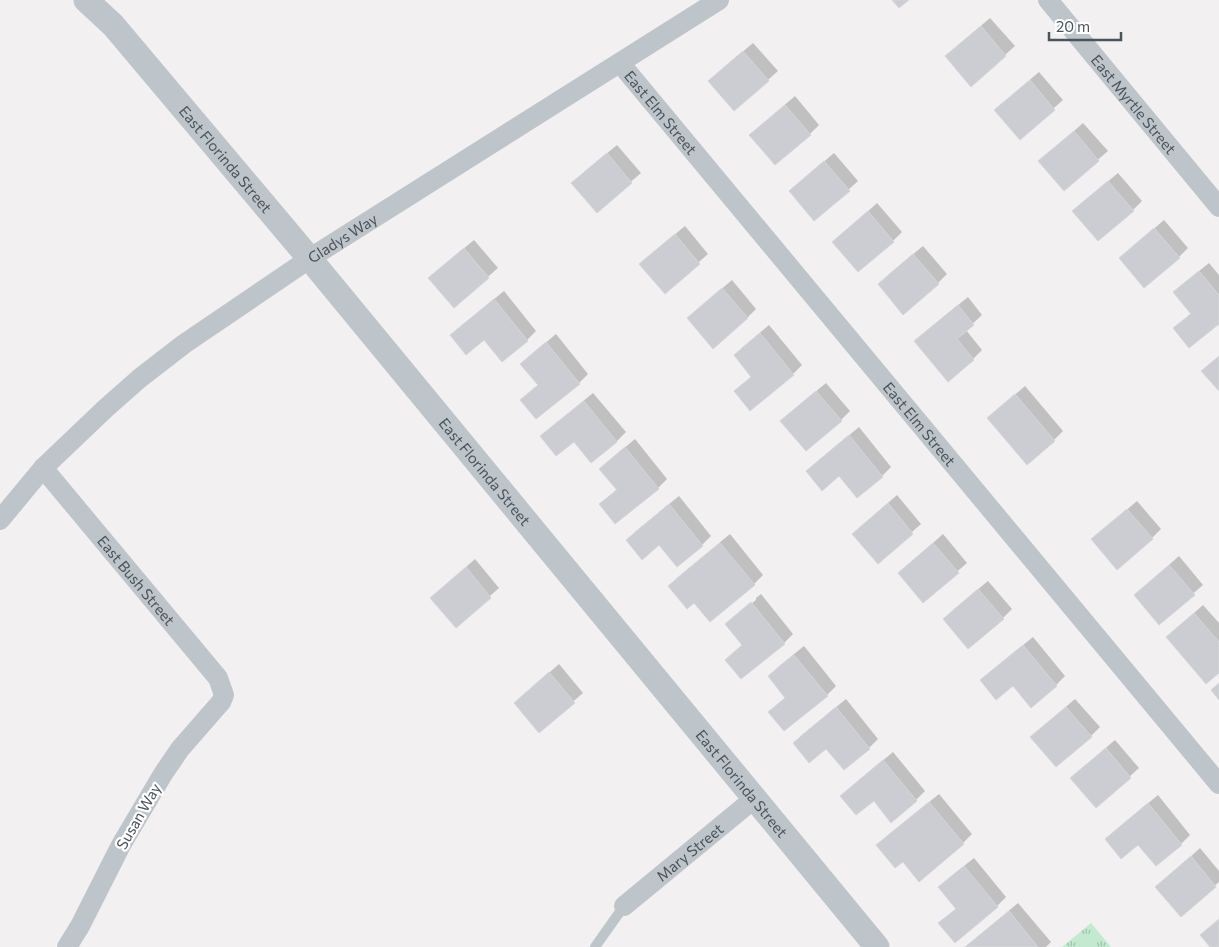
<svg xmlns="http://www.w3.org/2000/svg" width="1219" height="947" viewBox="0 0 1219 947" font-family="Commissioner,sans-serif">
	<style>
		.grass { fill: url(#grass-tufts) }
		.shadow { fill: #0003 }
		.building { fill: #cbcdd2; stroke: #d4d6da }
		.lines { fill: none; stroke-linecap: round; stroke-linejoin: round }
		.service { stroke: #bdc5cb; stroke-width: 10 }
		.minor { stroke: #bdc5cb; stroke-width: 20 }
		.tertiary { stroke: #bdc5cb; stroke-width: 25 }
		.labels { text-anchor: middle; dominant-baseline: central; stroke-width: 4.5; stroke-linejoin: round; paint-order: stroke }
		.street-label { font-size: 15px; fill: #4a545b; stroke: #fff }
	</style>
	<defs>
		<pattern id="grass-tufts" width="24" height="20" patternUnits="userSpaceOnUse" patternTransform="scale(1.25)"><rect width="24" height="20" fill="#c3ead0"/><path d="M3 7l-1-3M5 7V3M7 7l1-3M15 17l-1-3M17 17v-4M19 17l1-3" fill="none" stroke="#a0c0ac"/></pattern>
	</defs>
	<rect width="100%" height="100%" fill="#f2f0f0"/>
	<!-- grass -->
	<polygon class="grass" points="1091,923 1111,947 1062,947"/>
	<!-- shadow -->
	<g class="shadow">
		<polygon points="990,18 1015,46 971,85 956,47"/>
		<polygon points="753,43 778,71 734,110 719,72"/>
		<polygon points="1039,72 1063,100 1020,138 1005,101"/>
		<polygon points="795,96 819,125 810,134 760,126"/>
		<polygon points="1083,123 1108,151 1064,189 1040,161"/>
		<polygon points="617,145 641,173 597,211 582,174"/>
		<polygon points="834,153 858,181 815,220 800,182"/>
		<polygon points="1118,173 1142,201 1133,210 1083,202"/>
		<polygon points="877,203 902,232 893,241 834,242"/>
		<polygon points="1164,220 1188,248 1179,257 1120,258"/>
		<polygon points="685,226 708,254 665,292 650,255"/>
		<polygon points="474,240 498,268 454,306 439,269"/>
		<polygon points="923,246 947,274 938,283 888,275"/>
		<polygon points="1209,263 1219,275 1219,322 1175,328 1191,313 1175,292 1184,283"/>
		<polygon points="732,280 756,309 747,318 698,309"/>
		<polygon points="504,291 536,331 527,340 502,360 484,339 461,326"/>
		<polygon points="968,297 982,315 966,330 982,350 973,359 916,341 925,332"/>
		<polygon points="769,325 802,365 793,374 736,391 752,376 735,355 744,346"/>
		<polygon points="556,334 588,374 579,383 537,418 522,400 538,385 522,364 531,355"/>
		<polygon points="826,383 850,411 841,420 791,412"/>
		<polygon points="1025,386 1063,431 1054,440 998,409"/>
		<polygon points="593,393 626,432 617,441 592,462 574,440 542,436 551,427"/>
		<polygon points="859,427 891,467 882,476 857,496 840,474 808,471 817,462"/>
		<polygon points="635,439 667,479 658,488 616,522 601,504 617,489 601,469 610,460"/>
		<polygon points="897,495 921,524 878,562 863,525"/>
		<polygon points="679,496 711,536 702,545 659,544 627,540 636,531"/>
		<polygon points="1137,501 1161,529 1152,538 1102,531"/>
		<polygon points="730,534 763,575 754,584 710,620 694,601 669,586 678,577"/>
		<polygon points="943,534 967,563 923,601 899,573"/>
		<polygon points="1179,556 1203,585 1159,623 1135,595"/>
		<polygon points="475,559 499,588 456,626 441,589"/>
		<polygon points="988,581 1012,609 1003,618 953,610"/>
		<polygon points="761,594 793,634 784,643 741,678 743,644 726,624 734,616 734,617 756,600 756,598"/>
		<polygon points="1203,605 1219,623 1219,671 1177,628"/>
		<polygon points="1033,637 1065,676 1056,685 1031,706 1014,684 990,672"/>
		<polygon points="804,646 836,686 827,695 770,712 786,697 769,676 778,667"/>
		<polygon points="559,664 583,693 539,731 515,703"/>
		<polygon points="846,699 878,739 869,748 826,747 794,743 803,734"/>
		<polygon points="1075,699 1100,727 1091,736 1041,728"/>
		<polygon points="1115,740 1139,768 1096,807 1081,769"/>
		<polygon points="893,752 925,791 916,800 874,799 842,796 851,787"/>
		<polygon points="939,794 972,834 963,843 903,860 887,836"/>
		<polygon points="1158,795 1190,835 1181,844 1156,864 1138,843 1116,830"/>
		<polygon points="1200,848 1219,871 1219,882 1181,915 1157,887"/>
		<polygon points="974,858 1006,897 997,906 940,923 957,908 949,878"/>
		<polygon points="1018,903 1051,942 1046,947 967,947 976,938"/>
	</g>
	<!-- building -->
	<g class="building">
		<polygon points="892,0 909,0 899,8"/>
		<polygon points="981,26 1006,56 971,87 945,56"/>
		<polygon points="743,51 769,81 734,111 708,81"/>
		<polygon points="1030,80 1055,110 1020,140 994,110"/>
		<polygon points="785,105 811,135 775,165 749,135"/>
		<polygon points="1074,131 1099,161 1064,191 1038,161"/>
		<polygon points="607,153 632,183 597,213 571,183"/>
		<polygon points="824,161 850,191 814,221 789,191"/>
		<polygon points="1108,181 1134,211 1098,241 1072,211"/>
		<polygon points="868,211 894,242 858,272 832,242"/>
		<polygon points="1154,228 1180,258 1144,288 1119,258"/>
		<polygon points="675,234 700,264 665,294 639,264"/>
		<polygon points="464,248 489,278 454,308 428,278"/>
		<polygon points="913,254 939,284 903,315 878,284"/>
		<polygon points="1199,271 1219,295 1219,324 1189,348 1173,328 1191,314 1173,292"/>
		<polygon points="722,288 748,318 713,349 687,318"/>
		<polygon points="494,299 528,341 502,362 484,340 466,355 450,335"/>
		<polygon points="958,305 974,325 957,339 974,360 948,382 914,341"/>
		<polygon points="760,333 794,375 750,411 734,391 751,377 734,355"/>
		<polygon points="546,342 580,384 536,419 520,400 538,385 520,364"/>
		<polygon points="1219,356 1219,391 1201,371"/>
		<polygon points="816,391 842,421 806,451 780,421"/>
		<polygon points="1015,394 1055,441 1027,465 987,418"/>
		<polygon points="584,401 617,442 591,463 574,442 556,456 540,436"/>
		<polygon points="849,435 883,477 857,498 839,476 822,491 806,471"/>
		<polygon points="625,447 659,489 615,524 599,504 617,490 599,469"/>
		<polygon points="888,503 913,534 878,564 852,534"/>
		<polygon points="669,504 703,546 677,567 659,545 642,560 626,540"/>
		<polygon points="1127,509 1153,539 1117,570 1091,539"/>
		<polygon points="720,543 755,585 710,622 694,603 687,609 668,586"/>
		<polygon points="933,543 959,573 923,603 898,573"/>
		<polygon points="1169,565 1195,595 1159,625 1134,595"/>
		<polygon points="466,567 491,598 456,628 430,598"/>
		<polygon points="978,589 1004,619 968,649 943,619"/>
		<polygon points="751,602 785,644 741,679 725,660 742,645 725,624"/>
		<polygon points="1194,613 1219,642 1219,673 1206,684 1166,637"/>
		<polygon points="1023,645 1057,686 1031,708 1013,686 996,700 980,680"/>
		<polygon points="794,655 828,696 784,731 768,712 785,698 768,676"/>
		<polygon points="549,672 575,703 539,733 514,703"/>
		<polygon points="1219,683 1219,700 1211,690"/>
		<polygon points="836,707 870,749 844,770 826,749 809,763 793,743"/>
		<polygon points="1066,707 1092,737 1056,767 1030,737"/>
		<polygon points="1106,748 1131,778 1096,808 1070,778"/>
		<polygon points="883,760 917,801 891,823 874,801 856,815 840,796"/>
		<polygon points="929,802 964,844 919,882 903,862 895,868 876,845"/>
		<polygon points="1148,803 1182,845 1156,866 1138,845 1121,859 1105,839"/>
		<polygon points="1191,856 1216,887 1181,917 1155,887"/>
		<polygon points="964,866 998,907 955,943 938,923 956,909 938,887"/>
		<polygon points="1009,911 1038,947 965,947"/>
		<polygon points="1219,919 1219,947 1210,947 1200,935"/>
	</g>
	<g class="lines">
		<!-- service -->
		<polyline class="service" points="595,947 624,906"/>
		<!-- minor -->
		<g class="minor">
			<path id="s1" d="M1048,0L1219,207"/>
			<path id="s2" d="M620,63L1219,784"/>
			<path id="s3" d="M43,468L218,678L224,695L221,702L180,749L163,774L121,845L80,926L67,947"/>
			<path id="s4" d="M0,520L43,468L106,408L140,378L184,344L315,255L719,0"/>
			<path id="s5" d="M624,906L755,798"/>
		</g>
		<!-- tertiary -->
		<path class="tertiary" id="s6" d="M86,0L113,25L310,259L877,947"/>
	</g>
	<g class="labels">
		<!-- street labels -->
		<g class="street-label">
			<text stroke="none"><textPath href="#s1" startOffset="135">East Myrtle Street</textPath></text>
			<text stroke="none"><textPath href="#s2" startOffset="64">East Elm Street</textPath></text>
			<text stroke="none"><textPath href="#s6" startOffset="212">East Florinda Street</textPath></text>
			<text stroke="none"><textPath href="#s4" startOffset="446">Gladys Way</textPath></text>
			<text stroke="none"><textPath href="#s2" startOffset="469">East Elm Street</textPath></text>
			<text stroke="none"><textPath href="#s6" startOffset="618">East Florinda Street</textPath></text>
			<text stroke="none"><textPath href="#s3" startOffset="146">East Bush Street</textPath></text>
			<text stroke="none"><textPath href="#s6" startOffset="1022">East Florinda Street</textPath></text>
			<text transform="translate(138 816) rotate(-60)">Susan Way</text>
			<text stroke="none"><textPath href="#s5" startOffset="85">Mary Street</textPath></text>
		</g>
	</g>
	<!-- scale -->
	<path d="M1049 32v8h72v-8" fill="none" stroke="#4a545b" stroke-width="2.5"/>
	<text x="1056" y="32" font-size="15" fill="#4a545b" stroke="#ffffff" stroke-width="4" paint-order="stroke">20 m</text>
</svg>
